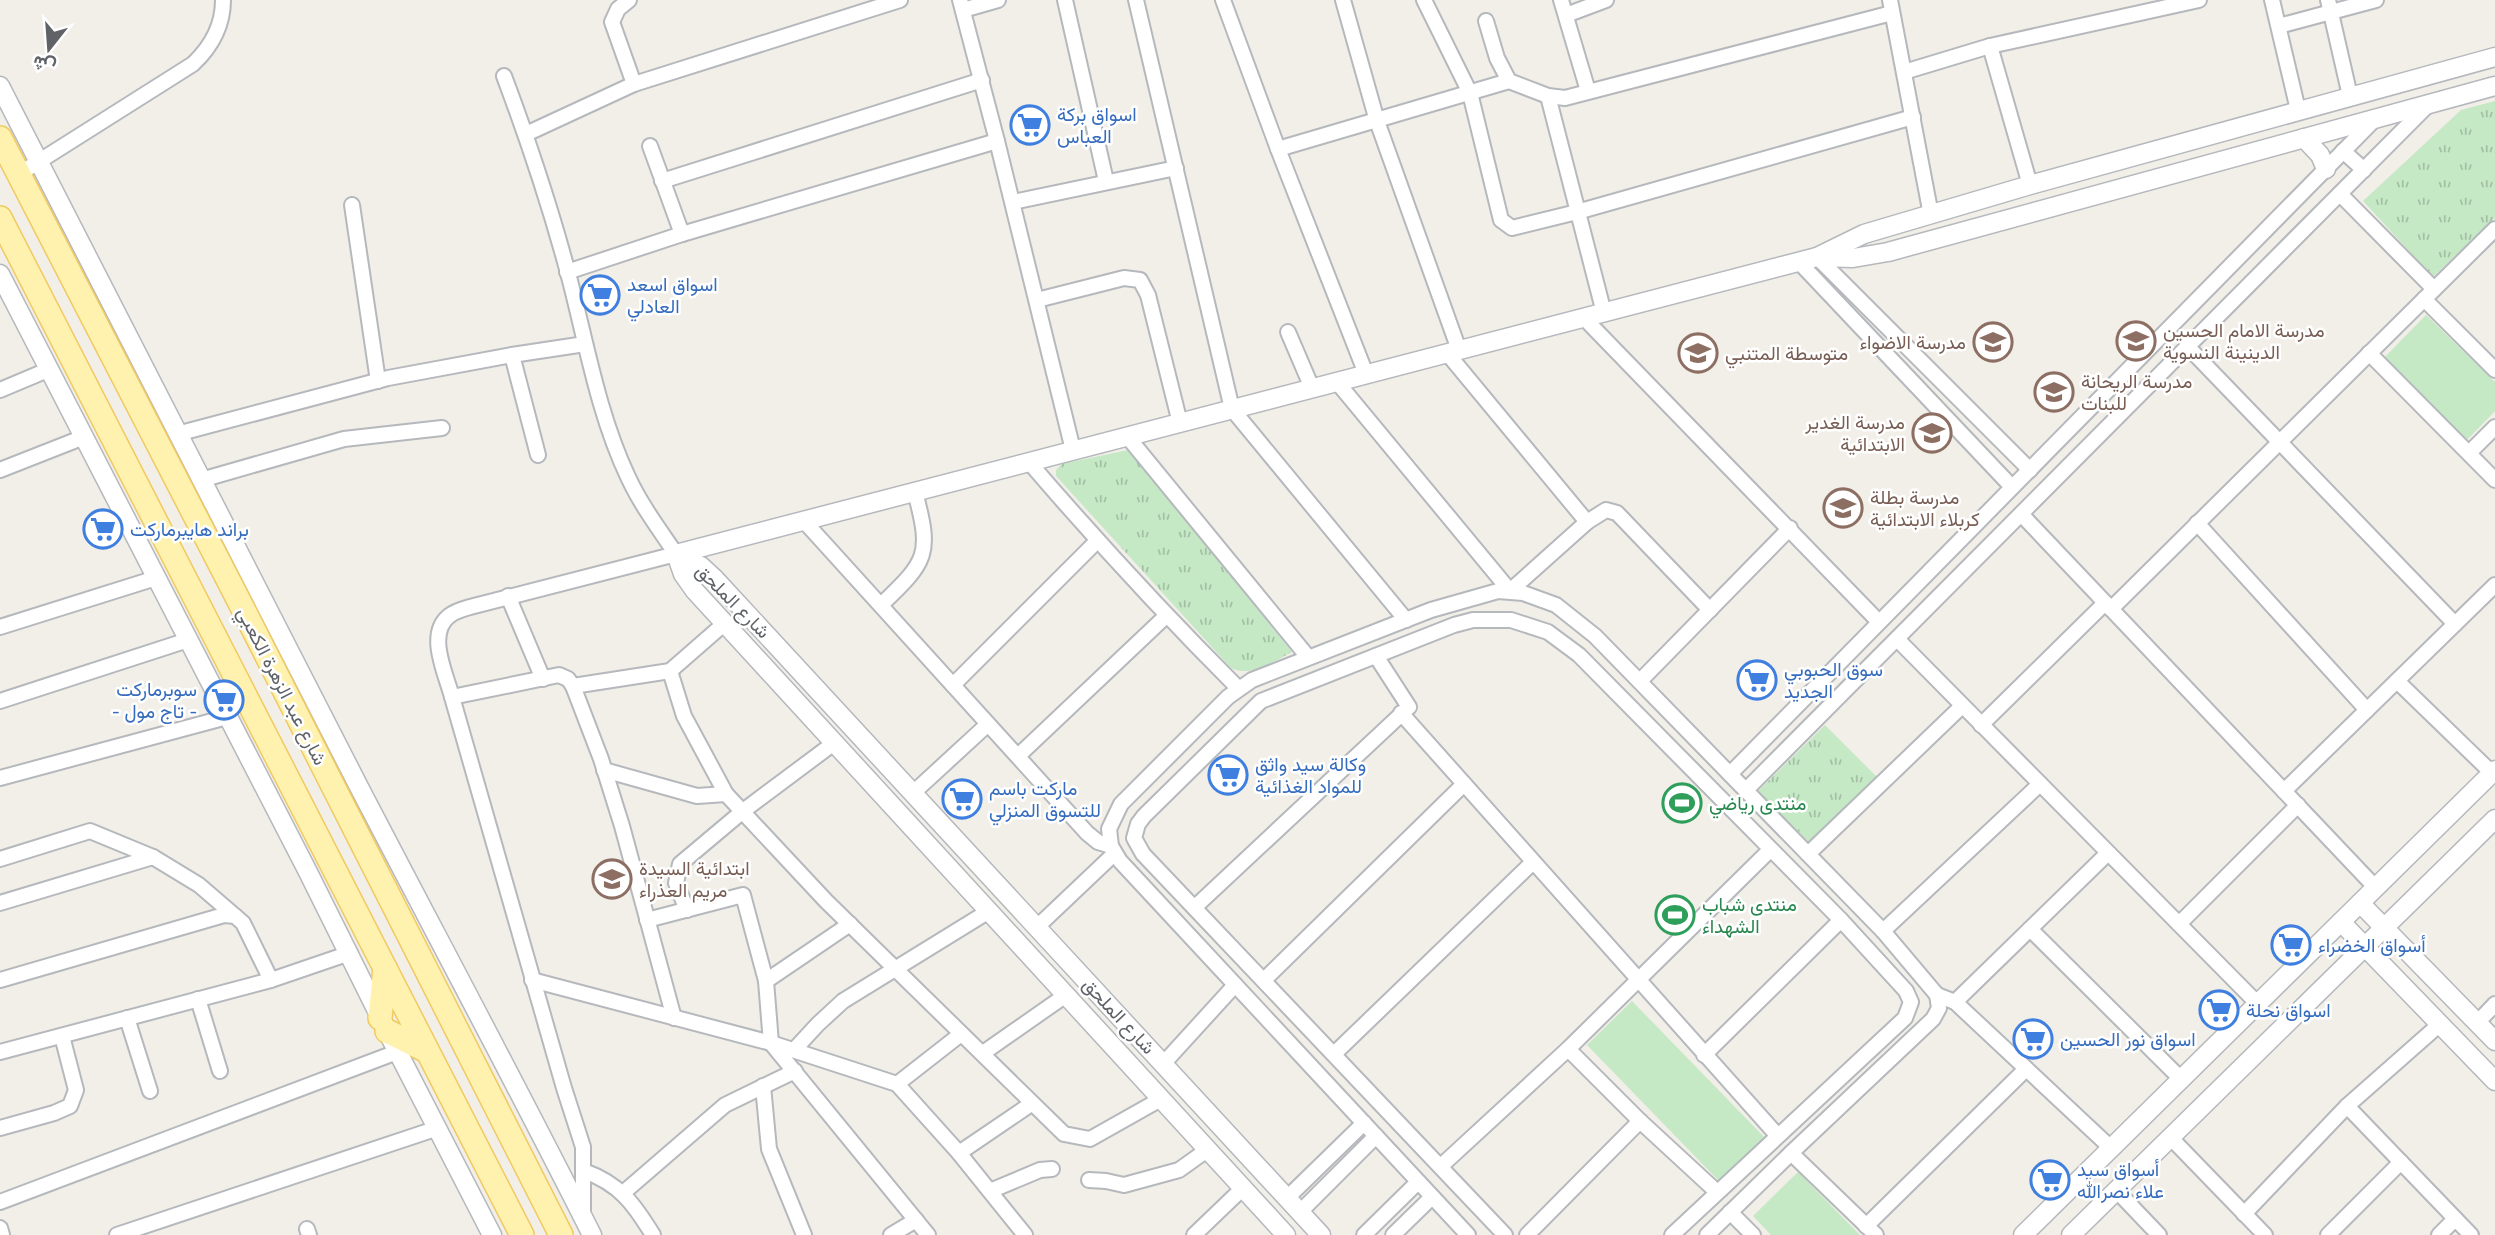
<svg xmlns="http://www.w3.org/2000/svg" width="2495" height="1235" viewBox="0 0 2495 1235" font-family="'Space Grotesk',Vazirmatn,sans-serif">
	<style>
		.grass { fill: url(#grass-tufts) }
		.park { fill: #c5e8c5 }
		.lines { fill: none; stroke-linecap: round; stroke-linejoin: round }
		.minor-casing { stroke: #b5b8bc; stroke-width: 18 }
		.tertiary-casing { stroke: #b5b8bc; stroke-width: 21 }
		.primary-casing { stroke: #f2c960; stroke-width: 26 }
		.minor { stroke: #fff; stroke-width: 14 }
		.tertiary { stroke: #fff; stroke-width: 18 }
		.primary { stroke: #fff2af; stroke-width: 23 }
		.labels { text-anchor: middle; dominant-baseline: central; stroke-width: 5; stroke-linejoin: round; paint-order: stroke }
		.shop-label { font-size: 19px; fill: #366cbe; stroke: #fff; text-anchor: start }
		.education-label { font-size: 19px; fill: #785e54; stroke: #fff; text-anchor: start }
		.street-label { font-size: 19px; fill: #5f6368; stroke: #fff }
		.leisure-label { font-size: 19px; fill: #27864d; stroke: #fff; text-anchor: start }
	</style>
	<defs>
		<pattern id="grass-tufts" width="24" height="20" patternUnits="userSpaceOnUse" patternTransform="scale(1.75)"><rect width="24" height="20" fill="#c5e8c5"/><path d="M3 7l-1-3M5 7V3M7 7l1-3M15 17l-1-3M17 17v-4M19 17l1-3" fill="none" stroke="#a3c0a4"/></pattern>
	</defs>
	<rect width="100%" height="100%" fill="#f1efe8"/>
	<!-- grass -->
	<g class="grass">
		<polygon points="2495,101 2495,218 2433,277 2363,201 2461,110"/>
		<path d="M1128,450L1292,652C1274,661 1251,678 1231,668L1056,476V470L1062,464Z"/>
		<polygon points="1825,725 1877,777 1810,843 1758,791"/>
	</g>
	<!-- park -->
	<g class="park">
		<polygon points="2426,315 2495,382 2495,411 2466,441 2383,359"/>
		<polygon points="1632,1001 1766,1139 1721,1183 1587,1045"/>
		<polygon points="1798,1172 1860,1235 1771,1235 1753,1216"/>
	</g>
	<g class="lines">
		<!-- minor casing -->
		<g class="minor-casing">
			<g id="minor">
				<polyline points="629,0 618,9 612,22 634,84"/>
				<polyline points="960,0 997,141 1073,450"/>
				<polyline points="1065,0 1106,181"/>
				<polyline points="1136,0 1232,409 1406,620"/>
				<polyline points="1223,0 1278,149 1366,374"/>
				<polyline points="1343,0 1377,121 1459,350"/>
				<polyline points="1424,0 1470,93 1501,220 1512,228 1577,212 1913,117"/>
				<polyline points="1561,0 1588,91"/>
				<polyline points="1890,0 1931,215"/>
				<polyline points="2272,0 2298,110"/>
				<polyline points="2328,0 2350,96"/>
				<polyline points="963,10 998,0"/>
				<polyline points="1566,15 1606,0"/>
				<polyline points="1486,21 1497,58 1509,81 1548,96 1565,98 1892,13"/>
				<polyline points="2279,26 2376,0"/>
				<polyline points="1990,46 2030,185"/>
				<polyline points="1904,72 1990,46 2199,0"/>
				<path d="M504,76C528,140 550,206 568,273C586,341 598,414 628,477C641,505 659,529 676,554L470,607C463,609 455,611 449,616C426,634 446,674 452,697L564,1088L583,1147V1217"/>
				<polyline points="1548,96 1604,313"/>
				<polyline points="526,134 634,84 900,0"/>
				<polyline points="650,146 682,234"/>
				<polyline points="1278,149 1509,81"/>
				<polyline points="2343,151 2364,170"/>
				<path d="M19,174L193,64C211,47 223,26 223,0"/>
				<polyline points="662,181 982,80"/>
				<polyline points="2340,194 2434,289"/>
				<polyline points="1013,202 1176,168"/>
				<polyline points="352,205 378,381"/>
				<polyline points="1817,257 2030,470"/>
				<polyline points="1799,262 2012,487"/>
				<polyline points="567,272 682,234 997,141"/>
				<polyline points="2424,299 2495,370"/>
				<polyline points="1037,300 1124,278 1140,280 1148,295 1180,423"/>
				<polyline points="1584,318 1879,622"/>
				<polyline points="1288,332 1312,388"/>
				<polyline points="2188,347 2455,624"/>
				<polyline points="1447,353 1587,522"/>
				<polyline points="2369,353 2495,480"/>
				<polyline points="512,355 538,455"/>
				<polyline points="1337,382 1510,591 1587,522 1606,510 1617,513 1710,610"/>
				<polyline points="0,390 50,369"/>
				<polyline points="177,434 388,378 512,355 585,344"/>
				<polyline points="1127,436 1308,657"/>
				<polyline points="2469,453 2495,427"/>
				<path d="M1029,462C1096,540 1165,615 1238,688"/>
				<polyline points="0,470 84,437"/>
				<polyline points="201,480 344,439 442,428"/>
				<polyline points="2021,514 2376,888"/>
				<polyline points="804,521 1087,833 1098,842 1111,846"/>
				<polyline points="2197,523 2367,710"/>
				<polyline points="508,596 543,679"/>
				<path d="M881,605C927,561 932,555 915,492"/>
				<polyline points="2111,609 2495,229"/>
				<polyline points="0,627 156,578"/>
				<polyline points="1897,639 2258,1004"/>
				<polyline points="670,671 684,716 726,794 826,901 1064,1134 1090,1139 1161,1099"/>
				<polyline points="1640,681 1790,528"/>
				<polyline points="2397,681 2492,773"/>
				<polyline points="953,685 1097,541"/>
				<polyline points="573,686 670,671 725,623"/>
				<polyline points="452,697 559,675 568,679 573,686 601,759 622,826 674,1018"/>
				<polyline points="0,701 188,640"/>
				<polyline points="1401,713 1777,1135"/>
				<polyline points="1981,725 2105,603"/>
				<polyline points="1018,756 1166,616"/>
				<polyline points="604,770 697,796 726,794"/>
				<polyline points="1730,774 2375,119"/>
				<polyline points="0,778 227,717"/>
				<polyline points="1746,790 2429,104"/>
				<polyline points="2284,791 2495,585"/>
				<polyline points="913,793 988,724"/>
				<polyline points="1808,854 1962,706"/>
				<polyline points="0,859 90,831 153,857 199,885 235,916"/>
				<polyline points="0,903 153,857"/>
				<polyline points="1195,907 1409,707 1376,656"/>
				<polyline points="687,910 676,883 680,864 743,811 834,743"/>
				<polyline points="647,920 743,895 766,981 771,1043 928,1235"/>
				<polyline points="2179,924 2298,805"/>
				<polyline points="1037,927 1114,854"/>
				<polyline points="2030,929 2181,1079"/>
				<polyline points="1883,931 2040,784"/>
				<polyline points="0,980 224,915 235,916 243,923 271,980"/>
				<polyline points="532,980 771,1043 897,1084 959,1153 1025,1235"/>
				<polyline points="1264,980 1464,784"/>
				<polyline points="766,981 850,924"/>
				<polyline points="198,999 220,1071"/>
				<polyline points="1955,1002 2108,853"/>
				<polyline points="127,1018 150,1091"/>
				<polyline points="2477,1023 2495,1004"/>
				<polyline points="1568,1049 1640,1121 1717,1192"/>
				<polyline points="794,1050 818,1024 843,1001 989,911"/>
				<polyline points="0,1052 271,980 350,953"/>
				<polyline points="983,1053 1066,995"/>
				<polyline points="1334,1054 1533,862"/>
				<polyline points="1704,1055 1841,920"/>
				<polyline points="1163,1064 1235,985"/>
				<polyline points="897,1084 961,1034"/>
				<polyline points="763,1086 769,1149 804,1235"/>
				<polyline points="2347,1106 2471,1235"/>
				<polyline points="0,1128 54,1113 70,1106 76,1090 62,1036"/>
				<polyline points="2170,1137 2265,1235"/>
				<polyline points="959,1153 1031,1104"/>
				<polyline points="1791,1153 1876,1235"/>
				<polyline points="1441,1166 1568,1049 1770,850"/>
				<path d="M584,1171C620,1184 634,1204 653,1235"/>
				<polyline points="1089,1180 1106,1181 1124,1185 1179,1170 1207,1150"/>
				<polyline points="2116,1190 2159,1235"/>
				<polyline points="990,1191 1040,1170 1052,1169"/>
				<polyline points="623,1193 725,1105 795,1071"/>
				<polyline points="1287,1198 1364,1123"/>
				<polyline points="0,1202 397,1052"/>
				<polyline points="1300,1212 1376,1136"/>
				<polyline points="1730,1212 1753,1235"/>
				<polyline points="2244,1214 2347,1106 2440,1024"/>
				<polyline points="1866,1226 2026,1069"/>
				<polyline points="0,1228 2,1235"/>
				<polyline points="307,1229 309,1235"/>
				<polyline points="117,1235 438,1128"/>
				<polyline points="891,1235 916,1220"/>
				<polyline points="1194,1235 1243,1188"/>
				<polyline points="1364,1235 1418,1182"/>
				<polyline points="1393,1235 1432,1197"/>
				<polyline points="1468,1235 1120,861 1111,846 1109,829 1121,804 1228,697 1252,680 1431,610 1498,591 1523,593 1556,605 1595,636 1883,931 1937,995 1955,1002 2111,1148"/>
				<polyline points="1505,1235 1143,854 1134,838 1138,824 1144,816 1261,701 1454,625 1473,620 1511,620 1548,632 1579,655 1841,920 1906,991 1911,1002 1905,1018 1672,1235"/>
				<polyline points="1527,1235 1640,1121"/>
				<polyline points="1707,1235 1791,1153 1933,1019 1939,1008 1937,995"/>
				<polyline points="2328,1235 2401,1162"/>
				<polyline points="2439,1235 2455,1219"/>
			</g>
		</g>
		<!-- tertiary casing -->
		<g class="tertiary-casing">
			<g id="tertiary">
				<path d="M0,86C119,320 238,553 358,785C436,935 516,1084 592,1235"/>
				<polyline points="2304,138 2320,155 2326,169"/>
				<polyline points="1817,257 1853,258 1888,252 2495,86"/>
				<polyline points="0,274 308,872 387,1031 492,1235"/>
				<polyline points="676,554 1817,257 1864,234 2030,185 2495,57"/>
				<polyline points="676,554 701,566 714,578 1321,1235"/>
				<polyline points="676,554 683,574 695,591 1286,1235"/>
				<polyline points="2360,903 2495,1041"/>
				<polyline points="2341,922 2495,1081"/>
				<polyline points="2023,1235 2495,770"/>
				<polyline points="2071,1235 2495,819"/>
			</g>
		</g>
		<!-- primary casing -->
		<g class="primary-casing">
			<g id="primary">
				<polyline points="0,138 238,599 561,1235"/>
				<polyline points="0,218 522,1235"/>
				<polyline points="380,1018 385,968"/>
				<polyline points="387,1031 427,1051"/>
			</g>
		</g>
		<!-- minor -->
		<use href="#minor" class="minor"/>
		<!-- tertiary -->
		<use href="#tertiary" class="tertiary"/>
		<!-- primary -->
		<use href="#primary" class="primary"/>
	</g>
	<!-- icons -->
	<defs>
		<g id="supermarket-ring" transform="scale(2.0125)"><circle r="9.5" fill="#fff" stroke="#3f7fe0" stroke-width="1.5"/><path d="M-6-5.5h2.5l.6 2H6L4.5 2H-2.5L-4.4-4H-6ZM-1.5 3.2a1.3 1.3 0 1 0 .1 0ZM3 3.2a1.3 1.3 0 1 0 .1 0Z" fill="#3f7fe0"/></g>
		<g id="school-ring" transform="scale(2.0125)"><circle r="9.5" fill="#fff" stroke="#8d6e63" stroke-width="1.5"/><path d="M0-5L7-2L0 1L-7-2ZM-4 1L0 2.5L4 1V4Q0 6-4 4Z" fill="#8d6e63"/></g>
		<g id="stadium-ring" transform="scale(2.0125)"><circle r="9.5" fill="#fff" stroke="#2e9e5b" stroke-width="1.5"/><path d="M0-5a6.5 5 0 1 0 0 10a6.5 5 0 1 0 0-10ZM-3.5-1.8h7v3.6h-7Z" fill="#2e9e5b"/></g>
	</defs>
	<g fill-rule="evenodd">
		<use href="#supermarket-ring" x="1030" y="125"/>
		<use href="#supermarket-ring" x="600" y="295"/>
		<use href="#school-ring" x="2136" y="341"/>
		<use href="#school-ring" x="1993" y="342"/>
		<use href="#school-ring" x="1698" y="353"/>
		<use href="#school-ring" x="2054" y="392"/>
		<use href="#school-ring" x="1932" y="433"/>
		<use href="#school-ring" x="1843" y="508"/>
		<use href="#supermarket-ring" x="103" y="529"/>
		<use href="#supermarket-ring" x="1757" y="680"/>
		<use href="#supermarket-ring" x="224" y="700"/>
		<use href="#supermarket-ring" x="1228" y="775"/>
		<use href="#supermarket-ring" x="962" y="799"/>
		<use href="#stadium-ring" x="1682" y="803"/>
		<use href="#school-ring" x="612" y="879"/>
		<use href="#stadium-ring" x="1675" y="915"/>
		<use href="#supermarket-ring" x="2291" y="945"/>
		<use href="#supermarket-ring" x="2219" y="1010"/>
		<use href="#supermarket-ring" x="2033" y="1039"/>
		<use href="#supermarket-ring" x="2050" y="1180"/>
	</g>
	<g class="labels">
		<!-- shop labels -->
		<g class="shop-label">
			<text x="1057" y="114">اسواق بركة<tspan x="1057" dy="22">العباس</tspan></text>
			<text x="627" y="284">اسواق اسعد<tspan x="627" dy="22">العادلي</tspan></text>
			<text x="130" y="529">براند هايبرماركت</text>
			<text x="1784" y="669">سوق الحبوبي<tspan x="1784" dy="22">الجديد</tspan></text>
			<text x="197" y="689" text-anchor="end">سوبرماركت<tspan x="197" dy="22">- تاج مول -</tspan></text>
			<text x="1255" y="764">وكالة سيد واثق<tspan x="1255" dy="22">للمواد الغذائية</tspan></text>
			<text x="989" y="788">ماركت باسم<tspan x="989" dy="22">للتسوق المنزلي</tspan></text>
			<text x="2318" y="945">أسواق الخضراء</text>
			<text x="2246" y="1010">اسواق نحلة</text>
			<text x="2060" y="1039">اسواق نور الحسين</text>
			<text x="2077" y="1169">أسواق سيد<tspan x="2077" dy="22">علاء نصرالله</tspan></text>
		</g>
		<!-- education labels -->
		<g class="education-label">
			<text x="2163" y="330">مدرسة الامام الحسين<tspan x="2163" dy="22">الدينينة النسوية</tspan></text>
			<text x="1966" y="342" text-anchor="end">مدرسة الاضواء</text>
			<text x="1725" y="353">متوسطة المتنبي</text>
			<text x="2081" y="381">مدرسة الريحانة<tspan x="2081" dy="22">للبنات</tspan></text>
			<text x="1905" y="422" text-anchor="end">مدرسة الغدير<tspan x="1905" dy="22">الابتدائية</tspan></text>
			<text x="1870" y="497">مدرسة بطلة<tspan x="1870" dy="22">كربلاء الابتدائية</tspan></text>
			<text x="639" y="868">ابتدائية السيدة<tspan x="639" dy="22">مريم العذراء</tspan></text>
		</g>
		<!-- street labels -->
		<g class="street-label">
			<text transform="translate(733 601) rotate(45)">شارع الملحق</text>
			<text transform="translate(282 686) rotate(63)">شارع عبد الزهرة الكعبي</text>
			<text transform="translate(1119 1016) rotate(47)">شارع الملحق</text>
		</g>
		<!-- leisure labels -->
		<g class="leisure-label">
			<text x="1709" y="803">منتدى رياضي</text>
			<text x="1702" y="904">منتدى شباب<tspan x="1702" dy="22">الشهداء</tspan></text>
		</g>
	</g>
	<!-- north arrow -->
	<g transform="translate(49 49) rotate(197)" stroke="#ffffff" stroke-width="5" paint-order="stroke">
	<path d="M0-5L12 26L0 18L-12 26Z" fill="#5f6368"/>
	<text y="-10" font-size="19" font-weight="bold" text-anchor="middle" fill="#5f6368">ش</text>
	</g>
</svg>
